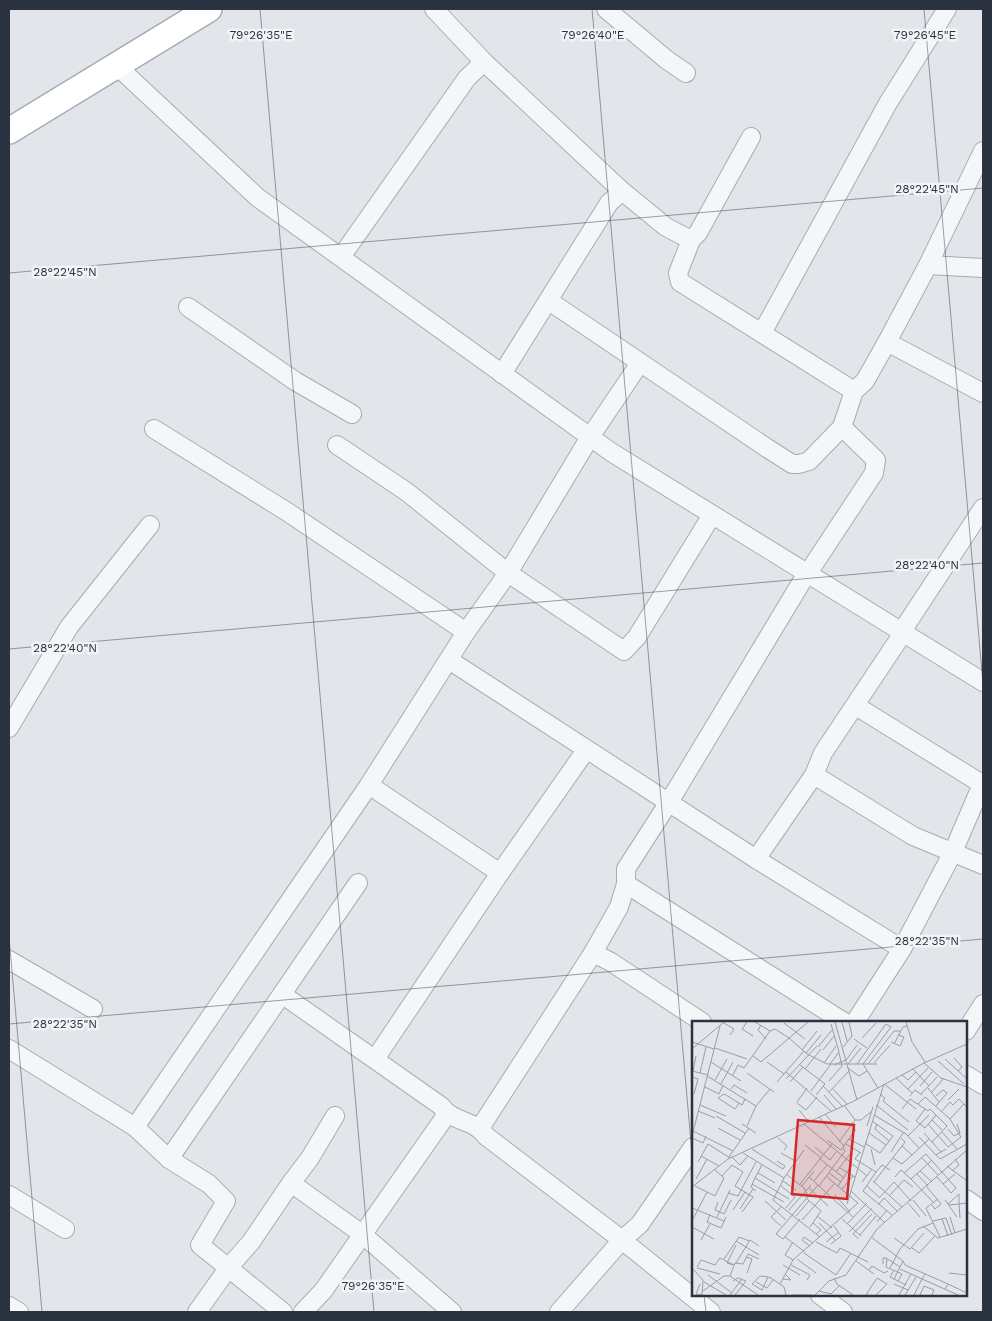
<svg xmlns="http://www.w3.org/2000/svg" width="992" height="1321" viewBox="0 0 992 1321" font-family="'Work Sans',sans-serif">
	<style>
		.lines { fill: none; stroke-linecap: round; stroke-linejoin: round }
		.street-casing { stroke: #a7acb4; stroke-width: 20 }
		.secondary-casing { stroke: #a7acb4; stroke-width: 28 }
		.street { stroke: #f5f6f8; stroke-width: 18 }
		.secondary { stroke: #fff; stroke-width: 25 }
		.ticks { fill: none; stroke: #2b3341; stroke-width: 1; stroke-opacity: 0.45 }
		.inset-road { fill: none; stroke: #999ea6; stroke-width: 1 }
		.view { fill: #d62828; fill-opacity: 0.15; stroke: #d62828; stroke-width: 2.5 }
		.inset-edge { fill: none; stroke: #2b3341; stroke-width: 2.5 }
		.ticks-label { font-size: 12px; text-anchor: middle; fill: #2b3341; stroke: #f2f4f7; stroke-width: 5; stroke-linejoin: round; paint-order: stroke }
	</style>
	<rect width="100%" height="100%" fill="#e2e5ea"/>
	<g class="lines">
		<!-- street casing -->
		<g class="street-casing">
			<g id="street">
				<polyline points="434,9 484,62 622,191 666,227 691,240"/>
				<polyline points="606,9 667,60 686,73"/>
				<polyline points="116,65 257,197 611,452 983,682"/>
				<polyline points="751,137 698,233 691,240 678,273 680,282 854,391"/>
				<polyline points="341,257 467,78 484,62"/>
				<polyline points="928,265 983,268"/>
				<polyline points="549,301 767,448 792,464 799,464 809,461 842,427 854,391 865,381 887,342 928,265 983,151"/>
				<polyline points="188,307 295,381 352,414"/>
				<polyline points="762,333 888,103 947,9"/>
				<polyline points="887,342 983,393"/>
				<polyline points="502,374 609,203 622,191"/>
				<polyline points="154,429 289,513 466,632"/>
				<polyline points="337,445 407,492 508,573 624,651 637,637 712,515"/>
				<polyline points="449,660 756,859 902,949"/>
				<polyline points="856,706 982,784"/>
				<polyline points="9,728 69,627 150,525"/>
				<polyline points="814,775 913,836 983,865"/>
				<polyline points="369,785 500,873"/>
				<polyline points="756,859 814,775 823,753 903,633 902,631 983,508"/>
				<polyline points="626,884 844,1022"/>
				<polyline points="593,953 611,962 702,1022"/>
				<polyline points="9,960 93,1009"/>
				<path d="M283,995L441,1106C453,1123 474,1119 486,1136L622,1240L711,1312"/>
				<polyline points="855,1022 902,949 953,852 983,782"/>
				<polyline points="966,1031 983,1004"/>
				<polyline points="9,1049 135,1127 169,1159 209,1184 226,1201 200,1245 283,1312"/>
				<polyline points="375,1059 500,873 586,750"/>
				<polyline points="966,1075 983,1085"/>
				<polyline points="135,1127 369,785 466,632 508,573 590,437 640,363"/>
				<polyline points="480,1128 593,953 619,907 626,884 626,869 669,802 807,573 808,573 874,473 876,460 842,427"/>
				<polyline points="169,1159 358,883"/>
				<polyline points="291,1183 362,1234 452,1312"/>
				<polyline points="9,1195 65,1229"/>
				<polyline points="966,1199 983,1211"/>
				<polyline points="820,1295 843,1312"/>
				<polyline points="9,1306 19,1312"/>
				<polyline points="197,1312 229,1267 251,1242 291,1183 310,1158 335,1116"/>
				<polyline points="303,1312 323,1291 447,1114"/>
				<polyline points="559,1312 622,1240 640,1224 693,1147"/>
			</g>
		</g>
		<!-- secondary casing -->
		<g class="secondary-casing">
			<polyline id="secondary" points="9,131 209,9"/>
		</g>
		<!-- street -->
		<use href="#street" class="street"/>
		<!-- secondary -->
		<use href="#secondary" class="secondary"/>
	</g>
	<!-- ticks -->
	<path class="ticks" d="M260,9L374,1312M592,9L693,1166M924,9L983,684M9,273L983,188M9,649L983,563M9,937L42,1312M9,1024L983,939M704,1295L706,1312"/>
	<!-- overview -->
	<g transform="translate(692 1021)">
		<rect width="275" height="275" fill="#e2e5ea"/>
		<path class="inset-road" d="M55,1L50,8L61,15M63,1L78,10M143,1L165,79M150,1L155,20M214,1L220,21L233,41M32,2L42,8L38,14M92,2L113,18M69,4L66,9L74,18M97,17L115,33L135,43H185M170,17L184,2M162,18L175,27M0,21L22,28M199,21L208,25L212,16L206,14M202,23L211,6L215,5M126,26L140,9M151,26L160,15L157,1M23,27L55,38M0,28L32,1M110,29L125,10M131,29L142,15M114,32L129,14M61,35L69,41L116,1M262,37L270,46L266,50M253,38L275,58M246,40L272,63M19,41L49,60M75,41L92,53M132,42L144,25M182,42L198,24M232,42L275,23M138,43L147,31L139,3M156,43L169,27M165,43L194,3L199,6L171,43M171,43L186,67M176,43L202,10H208M108,44L133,63L124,74M142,44L154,39L165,24M156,47L167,55L175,50M113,48L129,28M221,48L237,65M0,50L16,54M1,50L4,35M94,51L139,90M8,52L14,26M55,52L82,71M41,54L46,44L52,47L78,10L83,8L97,17M210,54L216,59L224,51M15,55L64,85M0,56L6,58L2,73M204,57L220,72M94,58L125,25M23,59L35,38M137,60L150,45L147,32M85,61L112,30M98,61L111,46M29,63L41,41M131,65L150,85M228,65L240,51M13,66L27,73L31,64M140,67L155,83M236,67L247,81M39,68L42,64L55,72M216,68L236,47M119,70L139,43M137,71L157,50M240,71L251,58M188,73L193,77L191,80L217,101M229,73L245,56M132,74L144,88M218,75L223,69L230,74M256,79L267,68M105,81L115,67M47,82L43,88L26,77L32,73L34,74L50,84L53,78M105,82L114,89L125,76M226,83L233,76L258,98M8,84L34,95M152,84L163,99M184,84L216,109M244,85L255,72L251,69L244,75M210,88L218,78L236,90L238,88L255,105L240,121M233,88L224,100L233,107L244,94M107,89L117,101M6,90L23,97M250,90L258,81L261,84L267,78L275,86M133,93L144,106M182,94L214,113L227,127M24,95L53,112M127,96L152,125M240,99L251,110M50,103L64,112M112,103L175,155M185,103L183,108L197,120M236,103L256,126M55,105L64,85L78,68M175,105L181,86M26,107L48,119M256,108L262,115L268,112L265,103M1,110L41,130M250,111L265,128M177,112L194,124M232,112L249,131M0,115L28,5M216,115L237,94M227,116L244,134L254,128M0,117L11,122L14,115M86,117L95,125L92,129M209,117L213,121L210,125L220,134L237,118M157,118L172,126M135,119L149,129L164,108M147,121L163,99H169L180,90M173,122L188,132L201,115L180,100M154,123L169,132M113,124L129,137M123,126L138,139L144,131M256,126L269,116L258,98L272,83M60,128L91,148L93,145L85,140M179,128L183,144M168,131L163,138L184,151L171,170M199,131L211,112M51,132L92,157L81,179L128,216M89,132L103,140M244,134L248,138L275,123M9,135L27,145M37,136L57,107M40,136L48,144L56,135M201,137L210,143L220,134M230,137L246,154M128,138L152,157M6,141L16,123L38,137M70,144L63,157L97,178M255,145L275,160M148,147L163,156M228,150L240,161M260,150L267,144L263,138M144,151L159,132M184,151L190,144L198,149M66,152L83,162M137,152L149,161M212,152L234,133L264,167L259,172L245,156M94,153L112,167L116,175M225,153L236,165M30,155L40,144L51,151L43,165L61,176L50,191M117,156L161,196M203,156L209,149L219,158L240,139M63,157L59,166L64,170M92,157L112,129M4,158L15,138M219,158L242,182M91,160L104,169M122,160L135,144M181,160L210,186M170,161L180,148M182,161L210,125M60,163L92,181M108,163L140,123M251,163L263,153M3,165L23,175L32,157L23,149M89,165L103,176L94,187M110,165L122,150M127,165L153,130L151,127M146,165L160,144M175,165L188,177M0,166L36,138L160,81L232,42L249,57L275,66M235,166L249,183L243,188L240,184M117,167L136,185M150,168L161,155M159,170L192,63L224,88M171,170L200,194M36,172L46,175L64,141M143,174L158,191M198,174L212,159L221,166M114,177L129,190L118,206M187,177L202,161L219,180M246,178L234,187L248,216M221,179L234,195M253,179L265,196M73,180L94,199M26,181L23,189L32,193L39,179M216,182L228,196M155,183L159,170L192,201M187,183L192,177L205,190M256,183L267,173V183L275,182M257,184L267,183L268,197M0,187L32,200M48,188L61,168M41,189L53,171M97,189L119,164M18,193L15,201L29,207L34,196M104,195L117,180M125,195L140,207M25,196L38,169M258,196L263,212M108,198L91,218L84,213L126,164M150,198L169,215M250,198L256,215M110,199L143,162M0,200L15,171M241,200L254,197L260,214M185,201L195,189M121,202L129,209L124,213M127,202L143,219M155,203L175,182M89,205L79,196L90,185M231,205L246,217L275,208M0,206L22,218M157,211L180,187M168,214L184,195M93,216L113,231M179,216L211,240L202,258M202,217L218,228L232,212M167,218L161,213L180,193M9,219L18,203M44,220L67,234M101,221L93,234L101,239M124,221L145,232L148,227L176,241M134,221L147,211M139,223L149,215L142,205M118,225L110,219L112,216L121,222M220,227L227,232L243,215M112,232L144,254L159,232M54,236L60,238L55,252M32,238L47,216L57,220M105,238L124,252M195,238L194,246L210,253L206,260M164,240L182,253M211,240L213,244L256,263L253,268M44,242L58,219L67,225M191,243V237H194L208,246M41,244L35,242L44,224M91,244L108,254M99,244L118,254L115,259M5,246L9,239L23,244L28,237L42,244M0,247L11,259L10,274M5,247L28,253M198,247L208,228L226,208L241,202M208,248L230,258L233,253M177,249L180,245L192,252L196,250M202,249L198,256L214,264M257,252L275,254M16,254L40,272M38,255L43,242L51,243L56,233L67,238M38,255L66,274M76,256L70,269L60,263L68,255L76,256L79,257L92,266L94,274M142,257L145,263L161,274M91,258L99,259L93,253M41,260L46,257L54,260L43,274M12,261L34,274M64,261L75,267L81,259M8,263L4,273L10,274M88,263L101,239L166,182L135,156M202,263L216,269M256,263L275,272M11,270L32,255H38M127,270L139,273L147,265M38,274L50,258M100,274H119M123,274L137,260L154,254L185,208L275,129M174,274L185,257L195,263L184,274M207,274L219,253M213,274L224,256M222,274L230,258L266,274M228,274L232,265L242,269L240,274"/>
		<path class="view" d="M106,99L162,104L155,178L100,173Z"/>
		<rect width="275" height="275" class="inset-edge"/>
	</g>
	<g class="ticks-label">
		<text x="261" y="39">79°26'35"E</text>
		<text x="593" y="39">79°26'40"E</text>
		<text x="925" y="39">79°26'45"E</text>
		<text x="927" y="193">28°22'45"N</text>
		<text x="65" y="276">28°22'45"N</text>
		<text x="927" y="569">28°22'40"N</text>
		<text x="65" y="652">28°22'40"N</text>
		<text x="927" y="945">28°22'35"N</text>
		<text x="65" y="1028">28°22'35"N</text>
		<text x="373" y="1290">79°26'35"E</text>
	</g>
	<!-- border -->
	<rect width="992" height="1321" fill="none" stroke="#2b3341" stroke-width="20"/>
</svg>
